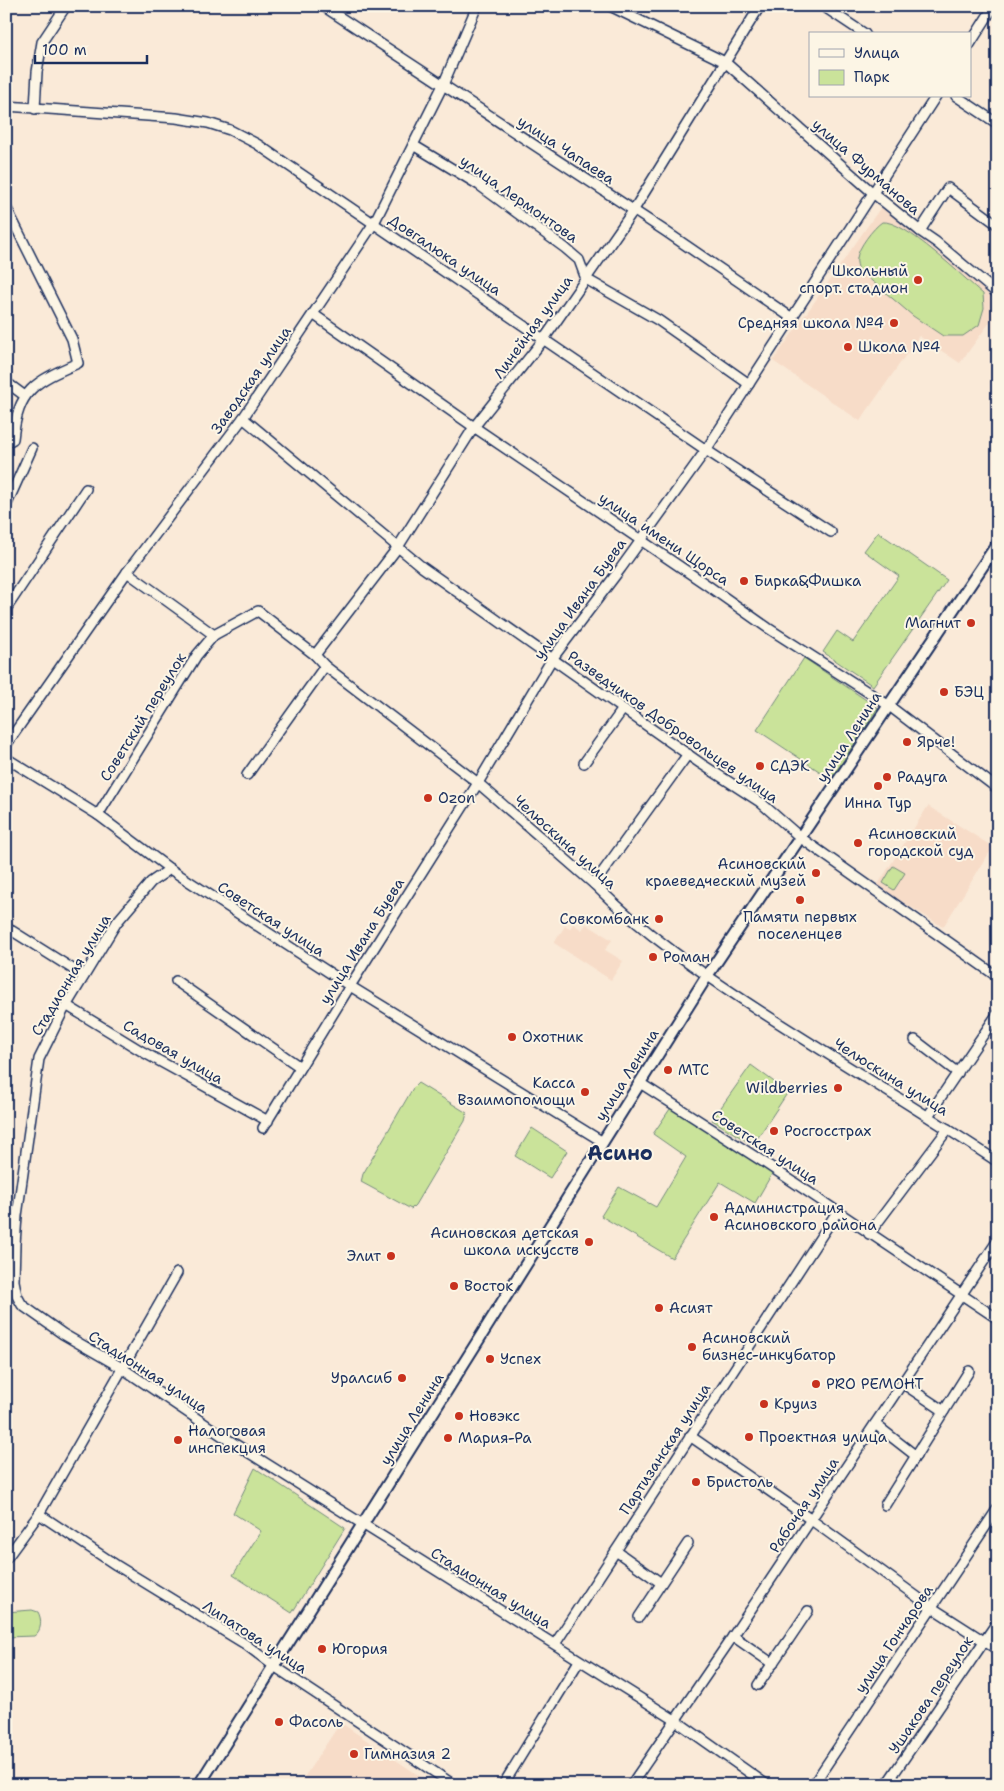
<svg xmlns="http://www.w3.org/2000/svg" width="1004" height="1791" viewBox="0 0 1004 1791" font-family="'Shantell Sans',sans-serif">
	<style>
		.built { fill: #f7dcc8 }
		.green { fill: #cae39a; stroke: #72897c }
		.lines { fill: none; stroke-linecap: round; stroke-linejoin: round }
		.minor-casing { stroke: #1b2f5e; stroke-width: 12 }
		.major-casing { stroke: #1b2f5e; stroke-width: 14 }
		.minor { stroke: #fcf5e5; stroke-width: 9 }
		.major { stroke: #fcf5e5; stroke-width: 10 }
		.poi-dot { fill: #c8321e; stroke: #fcf5e5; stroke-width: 2 }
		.labels { text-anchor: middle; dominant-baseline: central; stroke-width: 4; stroke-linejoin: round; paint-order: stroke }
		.street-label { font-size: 15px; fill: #1b2f5e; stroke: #fcf5e5 }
		.poi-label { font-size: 15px; fill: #1b2f5e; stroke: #fcf5e5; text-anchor: start }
		.district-label { font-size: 20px; font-weight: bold; fill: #1b2f5e; stroke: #fcf5e5 }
	</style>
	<rect width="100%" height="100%" fill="#faead8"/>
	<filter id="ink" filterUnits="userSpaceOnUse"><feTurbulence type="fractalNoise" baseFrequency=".02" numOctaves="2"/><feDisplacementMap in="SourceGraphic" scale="10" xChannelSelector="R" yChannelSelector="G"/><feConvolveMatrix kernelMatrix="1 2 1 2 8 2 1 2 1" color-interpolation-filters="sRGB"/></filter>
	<g filter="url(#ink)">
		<!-- built -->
		<g class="built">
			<polygon points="881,207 998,300 998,311 960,363 919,336 860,421 773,361"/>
			<polygon points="928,806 993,847 943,927 877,886"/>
			<polygon points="573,924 582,930 586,924 612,940 605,950 623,961 611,980 554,943 565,926 570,929"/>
			<polygon points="341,1722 341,1723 433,1785 299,1785"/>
		</g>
		<!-- green -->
		<g class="green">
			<path d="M882,222C904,219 965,279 983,294L984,308L979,325L963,336H943L913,316L859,270C858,267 856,262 857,258C858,248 873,228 882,222Z"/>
			<polygon points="878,532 947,580 873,686 823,652 837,631 853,642 899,576 864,551"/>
			<polygon points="804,658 878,708 831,779 757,730"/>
			<polygon points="893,866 905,873 894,890 883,883"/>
			<polygon points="751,1065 788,1092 753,1145 712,1120"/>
			<polygon points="418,1083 467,1113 465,1121 415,1205 411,1209 361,1182 363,1174 413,1088"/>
			<polygon points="672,1106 773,1172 755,1203 720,1182 672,1258 601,1216 619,1187 656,1207 686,1157 653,1134"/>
			<polygon points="532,1128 567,1151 550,1178 515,1156"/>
			<polygon points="255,1468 345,1528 292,1613 233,1575 261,1531 233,1513"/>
			<path d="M32,1610L38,1612C42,1619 42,1631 34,1636L6,1637V1612Z"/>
		</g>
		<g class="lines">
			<!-- minor casing -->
			<g class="minor-casing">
				<g id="minor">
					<polyline points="323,6 665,231 792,318"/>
					<polyline points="610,6 725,62 873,193 920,231 936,242 998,294"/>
					<polyline points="823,6 865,34"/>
					<polyline points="970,44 994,6"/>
					<polyline points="956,96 998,124"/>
					<polyline points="6,106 176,118 208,123 230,130 257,144 706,450 831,532"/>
					<polyline points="35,109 37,72 42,42 66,6"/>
					<polyline points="413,145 479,185 565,248 579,260 586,279 658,320 749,384"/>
					<path d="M6,207L72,339L78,363C34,382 18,390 13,439L6,443"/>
					<polyline points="920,231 948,188 998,225"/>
					<polyline points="313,314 474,427 707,585 768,628 888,705 998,789"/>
					<polyline points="6,382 25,396"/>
					<polyline points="243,418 422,567 700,763 760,802 801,838 998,977"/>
					<polyline points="6,506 32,448"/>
					<path d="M127,572L214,635L258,611L315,655L325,666L478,783L594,884C644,934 702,973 760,1011C839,1062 920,1110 998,1162"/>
					<polyline points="6,609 86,489"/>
					<polyline points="315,655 398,547 474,427 544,339 633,211 760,6"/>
					<polyline points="6,745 127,572 243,418 374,223 443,85 477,6"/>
					<polyline points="6,758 98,815 170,869 350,986 603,1142"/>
					<polyline points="584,763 623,709"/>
					<polyline points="247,775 325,666"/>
					<polyline points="98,815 197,655 214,635"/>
					<polyline points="170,869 151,882 117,922 63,1011 39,1059 17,1216 15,1244 14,1281 17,1296 22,1305 63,1334 122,1368 227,1439 675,1720 767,1785"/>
					<polyline points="594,884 688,754"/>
					<polyline points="6,927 84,976"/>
					<polyline points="176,981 300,1067"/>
					<polyline points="66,1005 143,1052 268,1121"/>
					<polyline points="915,1040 958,1073"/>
					<polyline points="640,1083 765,1163 998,1319"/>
					<polyline points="928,1116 998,1013"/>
					<polyline points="263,1128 350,986 478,783 552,659 621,568 706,450 936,96"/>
					<polyline points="869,1234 948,1129"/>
					<polyline points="902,1383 944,1411"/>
					<polyline points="875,1424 916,1456"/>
					<polyline points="690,1436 810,1519 931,1607 998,1650"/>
					<polyline points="885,1505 969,1371"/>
					<polyline points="39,1514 116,1565 245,1644 274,1666 454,1785"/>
					<polyline points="616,1551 661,1583"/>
					<polyline points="6,1559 39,1514 177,1273"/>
					<polyline points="639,1617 688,1543"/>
					<polyline points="733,1636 773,1664"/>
					<polyline points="555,1644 837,1212"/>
					<polyline points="758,1685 808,1611"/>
					<polyline points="6,1783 7,1785"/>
					<polyline points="503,1785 579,1661"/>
					<polyline points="631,1785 733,1636 998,1240"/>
					<polyline points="813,1785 998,1508"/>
					<polyline points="886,1785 998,1621"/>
					<polyline points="994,1785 998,1780"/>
				</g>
			</g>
			<!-- major casing -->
			<g class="major-casing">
				<polyline id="major" points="199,1785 707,976 998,543"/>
			</g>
			<!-- minor -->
			<use href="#minor" class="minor"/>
			<!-- major -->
			<use href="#major" class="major"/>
		</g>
	</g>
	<!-- markers -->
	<g class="poi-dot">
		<circle cx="918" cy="280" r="5"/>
		<circle cx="894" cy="323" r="5"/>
		<circle cx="848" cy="347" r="5"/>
		<circle cx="744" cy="581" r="5"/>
		<circle cx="971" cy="623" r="5"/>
		<circle cx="944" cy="692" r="5"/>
		<circle cx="907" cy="742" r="5"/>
		<circle cx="760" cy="766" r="5"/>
		<circle cx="887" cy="777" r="5"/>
		<circle cx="878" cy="786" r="5"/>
		<circle cx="428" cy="798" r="5"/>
		<circle cx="858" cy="843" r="5"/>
		<circle cx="816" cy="873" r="5"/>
		<circle cx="800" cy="900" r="5"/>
		<circle cx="659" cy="919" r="5"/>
		<circle cx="653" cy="957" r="5"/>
		<circle cx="512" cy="1037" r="5"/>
		<circle cx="668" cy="1070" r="5"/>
		<circle cx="838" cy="1088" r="5"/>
		<circle cx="585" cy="1092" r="5"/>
		<circle cx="774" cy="1131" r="5"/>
		<circle cx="714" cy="1217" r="5"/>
		<circle cx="589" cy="1242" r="5"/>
		<circle cx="391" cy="1256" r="5"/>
		<circle cx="454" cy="1286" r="5"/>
		<circle cx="659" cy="1308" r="5"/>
		<circle cx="692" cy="1347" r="5"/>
		<circle cx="490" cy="1359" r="5"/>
		<circle cx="402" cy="1378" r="5"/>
		<circle cx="816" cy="1384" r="5"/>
		<circle cx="764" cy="1404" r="5"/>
		<circle cx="459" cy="1416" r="5"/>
		<circle cx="749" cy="1437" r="5"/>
		<circle cx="448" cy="1438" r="5"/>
		<circle cx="178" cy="1440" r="5"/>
		<circle cx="696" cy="1482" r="5"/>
		<circle cx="322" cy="1649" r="5"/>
		<circle cx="279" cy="1722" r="5"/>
		<circle cx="354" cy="1754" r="5"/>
	</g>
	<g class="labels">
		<!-- street labels -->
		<g class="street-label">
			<text transform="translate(566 150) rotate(33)">улица Чапаева</text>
			<text transform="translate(866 167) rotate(41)">улица Фурманова</text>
			<text transform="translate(519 199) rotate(35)">улица Лермонтова</text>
			<text transform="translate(445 255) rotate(34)">Довгалюка улица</text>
			<text transform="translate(533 327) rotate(-54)">Линейная улица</text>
			<text transform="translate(251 380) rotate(-55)">Заводская улица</text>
			<text transform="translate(664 539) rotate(34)">улица имени Щорса</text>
			<text transform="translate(580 599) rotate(-54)">улица Ивана Буева</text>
			<text transform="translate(143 717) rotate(-58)">Советский переулок</text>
			<text transform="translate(673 727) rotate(35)">Разведчиков Добровольцев улица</text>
			<text transform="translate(849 737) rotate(-57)">улица Ленина</text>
			<text transform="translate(565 842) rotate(42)">Челюскина улица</text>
			<text transform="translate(271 919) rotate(33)">Советская улица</text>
			<text transform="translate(362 941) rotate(-58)">улица Ивана Буева</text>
			<text transform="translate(71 975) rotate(-59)">Стадионная улица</text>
			<text transform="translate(173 1052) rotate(30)">Садовая улица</text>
			<text transform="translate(627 1075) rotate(-58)">улица Ленина</text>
			<text transform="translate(891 1077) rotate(32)">Челюскина улица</text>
			<text transform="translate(765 1147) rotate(33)">Советская улица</text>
			<text transform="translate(148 1372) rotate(33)">Стадионная улица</text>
			<text transform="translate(412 1419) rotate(-58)">улица Ленина</text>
			<text transform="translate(665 1449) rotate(-57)">Партизанская улица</text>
			<text transform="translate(804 1505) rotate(-56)">Рабочая улица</text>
			<text transform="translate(491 1588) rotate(32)">Стадионная улица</text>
			<text transform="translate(255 1637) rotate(33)">Липатова улица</text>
			<text transform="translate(894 1639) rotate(-56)">улица Гончарова</text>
			<text transform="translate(931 1695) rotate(-56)">Ушакова переулок</text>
		</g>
		<!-- poi labels -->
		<g class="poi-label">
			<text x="908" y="271" text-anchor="end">Школьный<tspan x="908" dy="17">спорт. стадион</tspan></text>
			<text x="884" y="323" text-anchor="end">Средняя школа №4</text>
			<text x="858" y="347">Школа №4</text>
			<text x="754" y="581">Бирка&amp;Фишка</text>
			<text x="961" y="623" text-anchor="end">Магнит</text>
			<text x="954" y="692">БЭЦ</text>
			<text x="917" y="742">Ярче!</text>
			<text x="770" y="766">СДЭК</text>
			<text x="897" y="777">Радуга</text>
			<text x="438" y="798">Ozon</text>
			<text x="878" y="803" text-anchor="middle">Инна Тур</text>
			<text x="868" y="834">Асиновский<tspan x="868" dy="17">городской суд</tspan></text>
			<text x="806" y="864" text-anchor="end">Асиновский<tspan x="806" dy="17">краеведческий музей</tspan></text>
			<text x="800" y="917" text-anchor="middle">Памяти первых<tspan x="800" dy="17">поселенцев</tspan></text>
			<text x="649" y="919" text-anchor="end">Совкомбанк</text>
			<text x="663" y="957">Роман</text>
			<text x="522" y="1037">Охотник</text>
			<text x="678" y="1070">МТС</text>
			<text x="575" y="1083" text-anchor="end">Касса<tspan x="575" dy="17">Взаимопомощи</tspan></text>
			<text x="828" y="1088" text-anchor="end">Wildberries</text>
			<text x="784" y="1131">Росгосстрах</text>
			<text x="724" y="1208">Администрация<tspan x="724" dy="17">Асиновского района</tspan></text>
			<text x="579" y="1233" text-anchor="end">Асиновская детская<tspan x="579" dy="17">школа искусств</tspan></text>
			<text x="381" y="1256" text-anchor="end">Элит</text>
			<text x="464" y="1286">Восток</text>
			<text x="669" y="1308">Асият</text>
			<text x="702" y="1338">Асиновский<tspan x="702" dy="17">бизнес-инкубатор</tspan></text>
			<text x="500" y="1359">Успех</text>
			<text x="392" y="1378" text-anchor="end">Уралсиб</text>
			<text x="826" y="1384">PRO РЕМОНТ</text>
			<text x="774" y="1404">Круиз</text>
			<text x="469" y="1416">Новэкс</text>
			<text x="188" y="1431">Налоговая<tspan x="188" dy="17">инспекция</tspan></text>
			<text x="759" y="1437">Проектная улица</text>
			<text x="458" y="1438">Мария-Ра</text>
			<text x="706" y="1482">Бристоль</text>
			<text x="332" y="1649">Югория</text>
			<text x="289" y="1722">Фасоль</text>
			<text x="364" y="1754">Гимназия 2</text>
		</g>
		<!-- district labels -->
		<g class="district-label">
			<text x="620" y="1153">Асино</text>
		</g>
	</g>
	<!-- margin -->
	<rect width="1004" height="1791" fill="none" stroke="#fcf5e5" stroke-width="25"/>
	<rect x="12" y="12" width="979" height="1766" fill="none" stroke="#1b2f5e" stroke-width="2" filter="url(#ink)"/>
	<!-- legend -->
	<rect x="809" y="32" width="162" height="65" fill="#fcf5e5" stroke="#a2a6af"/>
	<rect x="819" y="49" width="25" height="8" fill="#fcf5e5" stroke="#a2a6af"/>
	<text x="854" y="58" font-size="15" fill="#1b2f5e">Улица</text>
	<rect x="819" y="70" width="25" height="15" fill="#cae39a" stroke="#a2a6af"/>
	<text x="854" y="82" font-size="15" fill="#1b2f5e">Парк</text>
	<!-- scale -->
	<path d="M35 55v8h112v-8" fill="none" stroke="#1b2f5e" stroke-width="2.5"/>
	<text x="42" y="55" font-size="15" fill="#1b2f5e" stroke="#fcf5e5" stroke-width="4" paint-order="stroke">100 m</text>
</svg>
